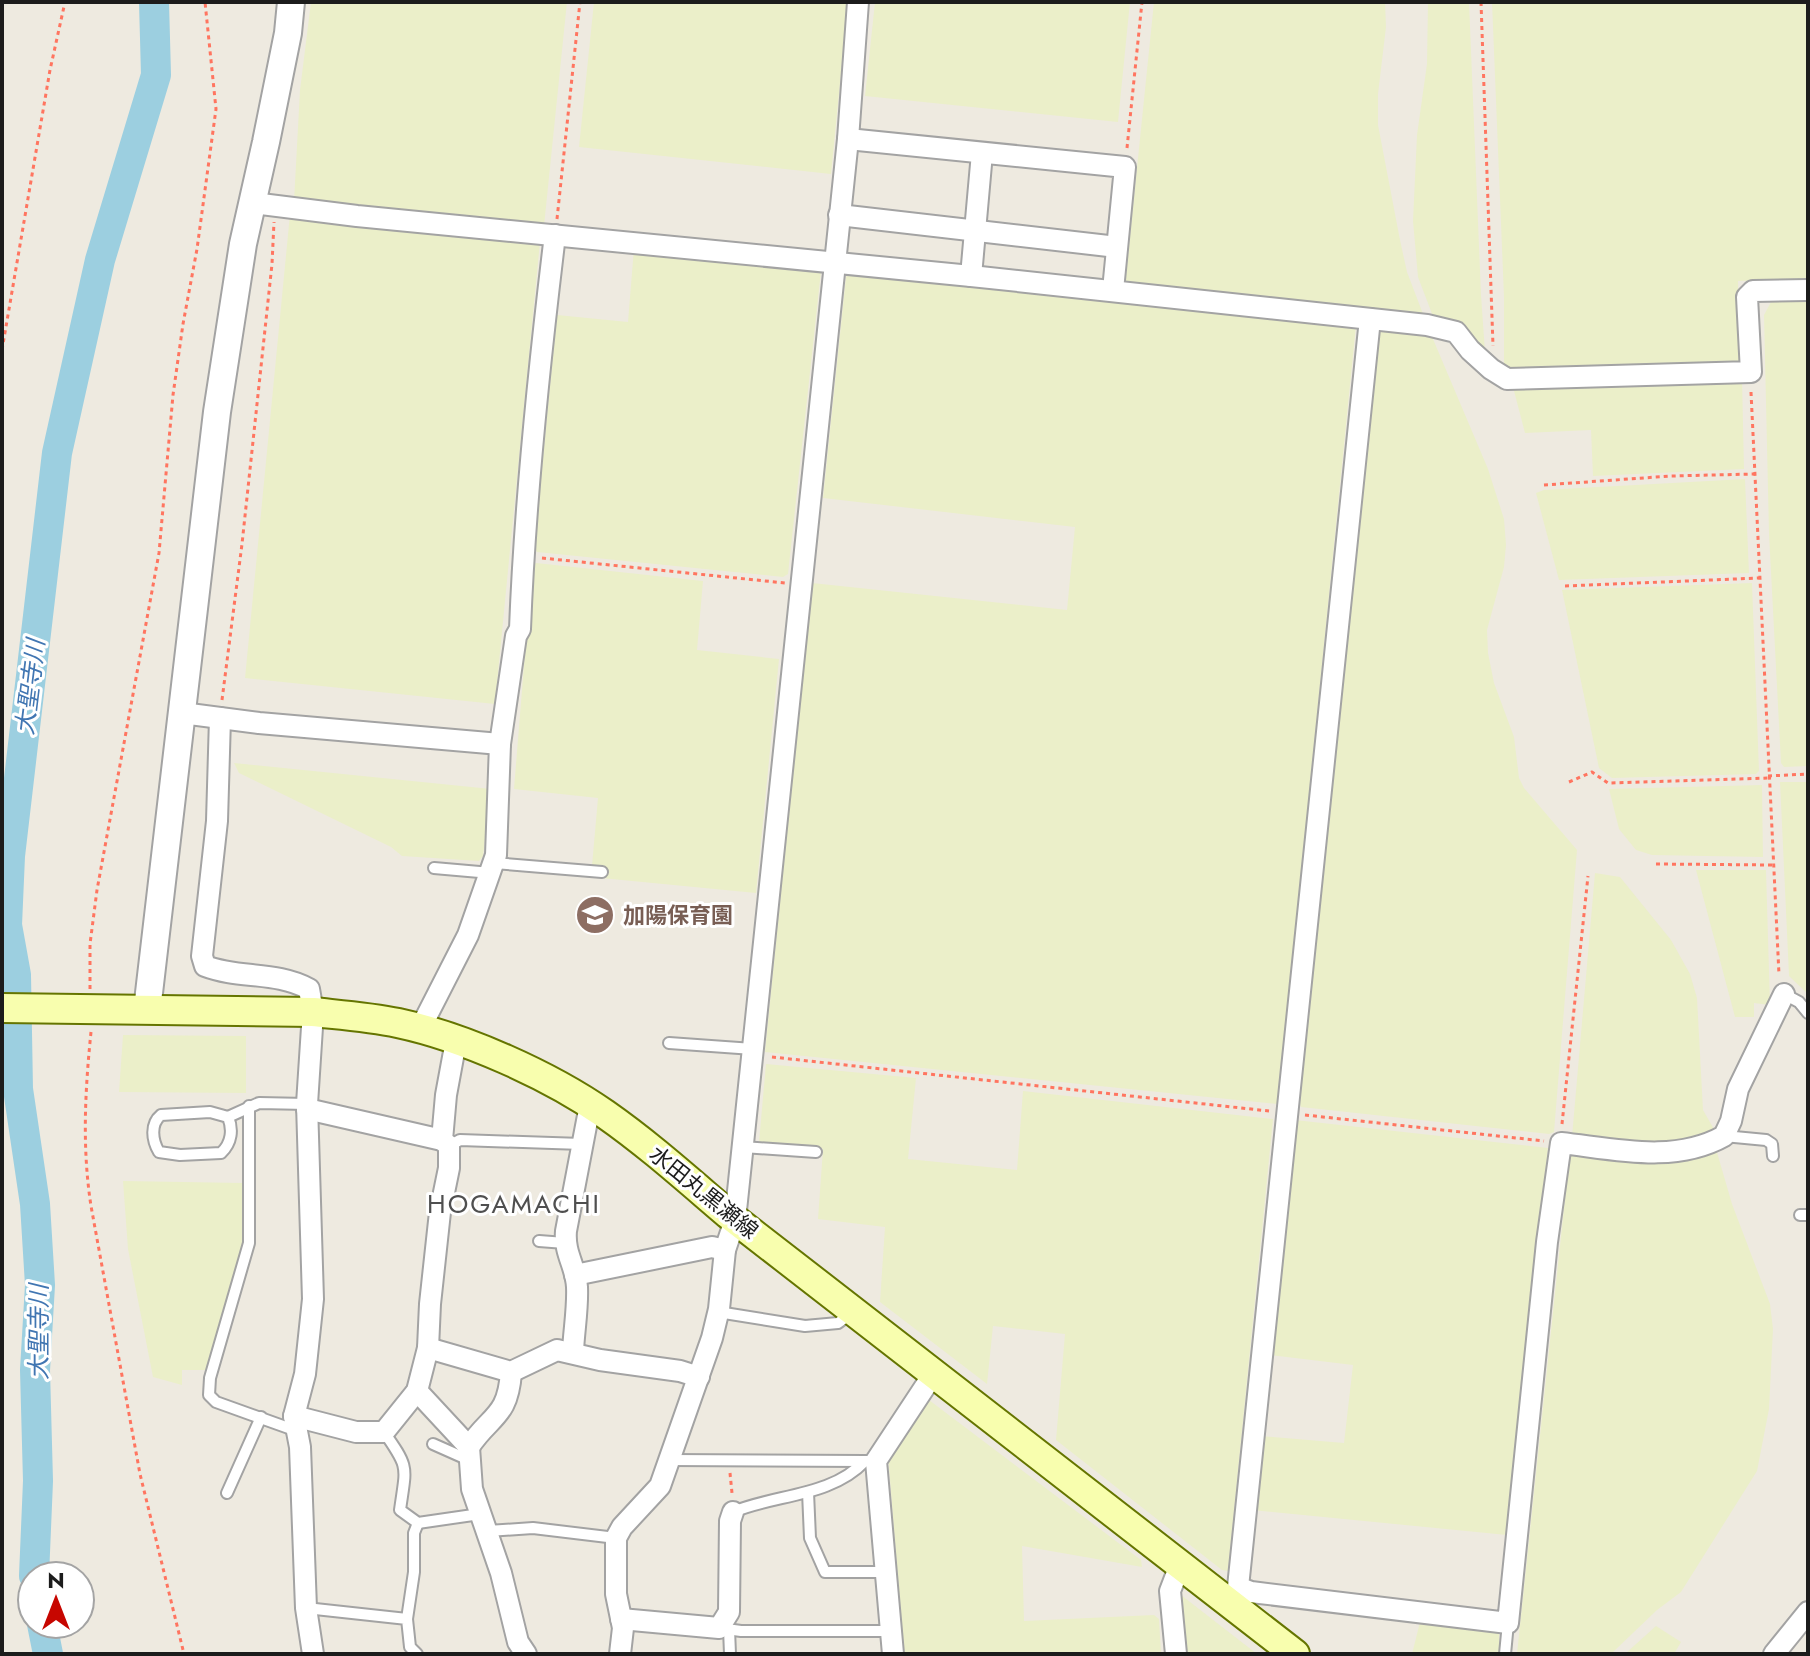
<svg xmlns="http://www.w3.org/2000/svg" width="1810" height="1656" viewBox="0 0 1810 1656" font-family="Jost,'Noto Sans JP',sans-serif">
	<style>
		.farmland { fill: #ebefc9 }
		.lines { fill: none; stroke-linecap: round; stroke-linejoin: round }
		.river { stroke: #9ccfe0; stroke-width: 30 }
		.service-casing { stroke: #a3a3a3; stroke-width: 14 }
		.minor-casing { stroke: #a3a3a3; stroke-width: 24 }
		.tertiary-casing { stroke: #a3a3a3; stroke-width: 30 }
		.secondary-casing { stroke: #657500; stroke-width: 32 }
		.path { stroke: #ff7560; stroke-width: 3; stroke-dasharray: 4 4; stroke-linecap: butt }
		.service { stroke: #fff; stroke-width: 10 }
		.minor { stroke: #fff; stroke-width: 20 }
		.tertiary { stroke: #fff; stroke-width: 26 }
		.secondary { stroke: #f8feae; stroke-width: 28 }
		.labels { text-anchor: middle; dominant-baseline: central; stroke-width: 6; stroke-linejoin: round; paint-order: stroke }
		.education-label { font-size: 22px; font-weight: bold; fill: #785e54; stroke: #fff; text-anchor: start }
		.street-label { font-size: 22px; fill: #1c1c1c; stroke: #fff }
		.water-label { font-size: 24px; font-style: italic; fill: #4176b2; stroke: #fff }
		.quarter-label { font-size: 26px; letter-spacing: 2px; fill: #4f4f4f; stroke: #fff }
	</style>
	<rect width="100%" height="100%" fill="#eeeae0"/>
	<!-- farmland -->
	<g class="farmland">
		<polygon points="311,2 567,2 544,226 294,201 300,90"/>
		<polygon points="594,2 848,2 831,174 579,147"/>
		<polygon points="875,2 1130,2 1118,122 865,96"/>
		<polygon points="1154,2 1385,2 1386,27 1378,94 1378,125 1400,240 1407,272 1423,314 1125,285"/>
		<polygon points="1428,2 1469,2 1481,295 1485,352 1434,319 1418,277 1413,221 1417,135 1427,64"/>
		<polygon points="1492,2 1808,2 1808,279 1738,281 1740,363 1510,372 1504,367 1504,297"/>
		<polygon points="290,214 540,242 495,704 245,678"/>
		<polygon points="634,248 821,271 788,574 783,577 537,552 534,548 557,315 628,322"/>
		<polygon points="850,272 1356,325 1278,1104 765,1052 812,583 1067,610 1075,527 823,498 846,277"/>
		<polygon points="1808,299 1808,766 1784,767 1781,763 1769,534 1764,315 1771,302"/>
		<polygon points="1381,328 1430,332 1488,469 1504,519 1506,545 1504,567 1487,630 1488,653 1494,683 1514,737 1519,778 1524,788 1577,850 1554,1132 1549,1134 1301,1107 1299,1102 1378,333"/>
		<polygon points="1742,378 1744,469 1593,476 1591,430 1525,433 1513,387"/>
		<polygon points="1745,479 1749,573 1559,580 1536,493 1544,490"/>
		<polygon points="536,563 703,581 697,650 779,659 756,893 591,877 598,798 514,789 532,566"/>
		<polygon points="1752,583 1759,771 1756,774 1612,778 1599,768 1562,590"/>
		<polygon points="234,763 491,789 483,856 479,861 402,856 391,847 239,773"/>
		<polygon points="1780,782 1808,782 1808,994 1789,976"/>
		<polygon points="1762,785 1763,857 1652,855 1636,850 1619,829 1609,789"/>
		<polygon points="1696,870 1766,870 1770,1005 1754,1003 1754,1017 1735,1017"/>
		<polygon points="1595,873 1620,877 1671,940 1690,974 1697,998 1703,1110 1715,1131 1681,1147 1572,1137"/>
		<polygon points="123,1035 246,1036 246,1093 119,1092"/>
		<polygon points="766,1064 916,1078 908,1159 1017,1170 1023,1091 1273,1119 1228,1571 1222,1570 1056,1440 1065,1334 993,1326 987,1384 880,1302 885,1227 818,1219 823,1149 759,1142"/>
		<polygon points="1295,1120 1548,1148 1507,1535 1252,1510 1260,1436 1344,1443 1353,1365 1270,1355"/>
		<polygon points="1716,1149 1732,1204 1770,1304 1773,1329 1769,1409 1757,1471 1681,1592 1657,1610 1611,1654 1517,1654 1570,1151 1655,1160 1693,1158"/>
		<polygon points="123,1181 243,1183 243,1244 208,1370 182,1370 182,1385 153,1377 128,1249"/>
		<polygon points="929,1400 1141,1560 1142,1567 1022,1546 1024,1621 1154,1615 1159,1619 1161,1654 904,1654 888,1455"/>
		<polygon points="1181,1595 1257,1654 1181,1654 1177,1598"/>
		<polygon points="1420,1622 1499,1632 1499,1654 1412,1654"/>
		<polygon points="1656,1626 1681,1642 1674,1654 1625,1654"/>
	</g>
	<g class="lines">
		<!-- river -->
		<g class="river">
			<polyline points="34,1576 38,1481 35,1370 40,1285 35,1204 18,1089 16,975 7,925 10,856 57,453 100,260 156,75 154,2"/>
			<polyline points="42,1624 48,1654"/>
		</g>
		<!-- service casing -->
		<g class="service-casing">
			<g id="service">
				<polyline points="494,863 602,872"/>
				<polyline points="434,868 491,873"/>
				<polyline points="1784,994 1799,1002 1808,1013"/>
				<polyline points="669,1043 753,1049"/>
				<polyline points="249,1106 249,1243 210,1378 209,1395 216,1402 297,1431"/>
				<path d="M228,1117C233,1129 232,1143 221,1153L180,1155L159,1152C152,1140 150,1124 161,1115L210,1112L228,1117L259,1103L307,1104"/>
				<polyline points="1724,1136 1766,1140 1772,1144 1773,1156"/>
				<polyline points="449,1146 460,1140 582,1144"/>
				<polyline points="743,1147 816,1152"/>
				<polyline points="1800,1215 1808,1215"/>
				<polyline points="539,1241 565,1243"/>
				<polyline points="718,1312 805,1326 838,1323 853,1312"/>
				<path d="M384,1432C410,1469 406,1466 400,1510L418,1523L480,1514"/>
				<polyline points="433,1444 469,1460"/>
				<polyline points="669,1460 865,1461"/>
				<polyline points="808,1492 810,1538 825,1572 887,1572"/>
				<polyline points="227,1493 261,1417"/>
				<path d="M733,1512C776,1494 831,1497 865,1461H870"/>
				<polyline points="488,1531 533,1528 616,1538"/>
				<polyline points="306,1608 407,1619 410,1647 417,1654"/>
				<polyline points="407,1619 414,1572 414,1533 418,1523"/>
				<polyline points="719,1628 741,1631 892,1631"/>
				<polyline points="729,1629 730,1654"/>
				<polyline points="1505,1654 1508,1623"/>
			</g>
		</g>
		<!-- minor casing -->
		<g class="minor-casing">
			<g id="minor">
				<polyline points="848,139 1125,167 1113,290"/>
				<polyline points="253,203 357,216 971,276 1427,325 1456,332 1470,350 1491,369 1507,379 1751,372 1747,297 1753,291 1808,290"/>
				<polyline points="839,215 1117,247"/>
				<polyline points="971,276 982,153"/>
				<path d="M1370,319L1238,1587L1251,1592L1508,1623L1547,1242L1561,1143C1615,1149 1674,1164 1724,1136L1731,1121L1738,1089L1784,994"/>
				<polyline points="182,713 259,723 500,744"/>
				<path d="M220,718L217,821L202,956L205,966C239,979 276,971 309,989L313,1012L307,1104L313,1299L305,1374L294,1416L300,1447L306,1608L313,1654"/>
				<path d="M420,1029L468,935L496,855L500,744L516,636L520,629C525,498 539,366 555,235"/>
				<polyline points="307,1109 442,1140"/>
				<polyline points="575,1275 712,1247 725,1250"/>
				<polyline points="428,1348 511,1372 557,1350 600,1360 680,1371 699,1377"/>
				<path d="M573,1351C574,1330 578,1308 577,1287C576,1266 564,1254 566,1231L590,1105"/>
				<polyline points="417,1391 469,1447 472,1489 501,1573 518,1642 526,1654"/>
				<polyline points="294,1416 356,1432 384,1432 417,1391 428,1348 430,1304 440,1212 449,1168 449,1146 442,1140 446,1095 456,1041"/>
				<path d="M469,1447C490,1415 508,1418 511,1372"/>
				<polyline points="621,1619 719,1628 729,1612 730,1521 733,1512"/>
				<polyline points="620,1654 623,1628 616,1594 616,1538 622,1527 660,1486 712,1338 719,1309 725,1250 735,1220 848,139 858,2"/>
				<polyline points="893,1654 876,1461 934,1373"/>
				<polyline points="1176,1654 1170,1591 1180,1565"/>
				<polyline points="1774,1654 1808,1612"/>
			</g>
		</g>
		<!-- tertiary casing -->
		<g class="tertiary-casing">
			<polyline id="tertiary" points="147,1010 217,412 243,244 266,142 288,33 291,2"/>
		</g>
		<!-- secondary casing -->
		<g class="secondary-casing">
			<path id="secondary" d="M2,1008L313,1012C341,1015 370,1017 398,1023C464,1037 549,1075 605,1114C648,1144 688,1180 728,1214L1295,1654"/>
		</g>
		<!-- path -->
		<g class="path">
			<polyline points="1481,2 1493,346"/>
			<polyline points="1127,148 1142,2"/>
			<polyline points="557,219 580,2"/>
			<polyline points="2,350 50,70 65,2"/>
			<polyline points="1751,392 1779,975"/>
			<polyline points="1544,485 1671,476 1754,474"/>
			<polyline points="542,558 785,583"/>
			<polyline points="1565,586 1759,578"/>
			<polyline points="222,700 242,544 272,264 274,222"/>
			<polyline points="1768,776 1808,774"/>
			<polyline points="1569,782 1592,772 1608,783 1768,778"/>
			<polyline points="1656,864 1774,865"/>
			<polyline points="90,989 90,944 97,890 159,553 173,395 183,324 197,249 216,109 205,2"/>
			<path d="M91,1032C85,1091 82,1148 91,1206L140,1474L184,1654"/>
			<polyline points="772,1057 1269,1111"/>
			<polyline points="1305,1115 1544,1141"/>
			<polyline points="1562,1124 1588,876"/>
			<polyline points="730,1473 732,1493"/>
		</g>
		<!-- service -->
		<use href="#service" class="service"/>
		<!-- minor -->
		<use href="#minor" class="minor"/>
		<!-- tertiary -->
		<use href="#tertiary" class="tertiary"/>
		<!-- secondary -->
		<use href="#secondary" class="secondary"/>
	</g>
	<!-- icons -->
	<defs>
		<g id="school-disc" transform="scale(2)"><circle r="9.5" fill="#8d6e63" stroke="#fff"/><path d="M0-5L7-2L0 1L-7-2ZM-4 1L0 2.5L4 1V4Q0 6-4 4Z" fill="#fff"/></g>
	</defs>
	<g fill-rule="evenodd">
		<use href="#school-disc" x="595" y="915"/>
	</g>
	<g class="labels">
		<!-- education labels -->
		<g class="education-label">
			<text x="623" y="915">加陽保育園</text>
		</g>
		<!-- street labels -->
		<g class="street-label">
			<text transform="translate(704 1192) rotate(39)">水田丸黒瀬線</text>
		</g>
		<!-- water labels -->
		<g class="water-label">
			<text transform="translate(30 687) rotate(-83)">大聖寺川</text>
			<text transform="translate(38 1332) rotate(-90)">大聖寺川</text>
		</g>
		<!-- quarter labels -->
		<g class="quarter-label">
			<text x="514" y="1204">HOGAMACHI</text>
		</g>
	</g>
	<!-- border -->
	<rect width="1810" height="1656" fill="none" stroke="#1c1c1c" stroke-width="8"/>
	<!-- north arrow -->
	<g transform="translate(56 1600)"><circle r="38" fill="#ffffff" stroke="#a4a4a4" stroke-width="2"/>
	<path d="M0-6L14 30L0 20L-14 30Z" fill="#c70600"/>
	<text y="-12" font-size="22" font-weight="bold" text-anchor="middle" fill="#1c1c1c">N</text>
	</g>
</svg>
